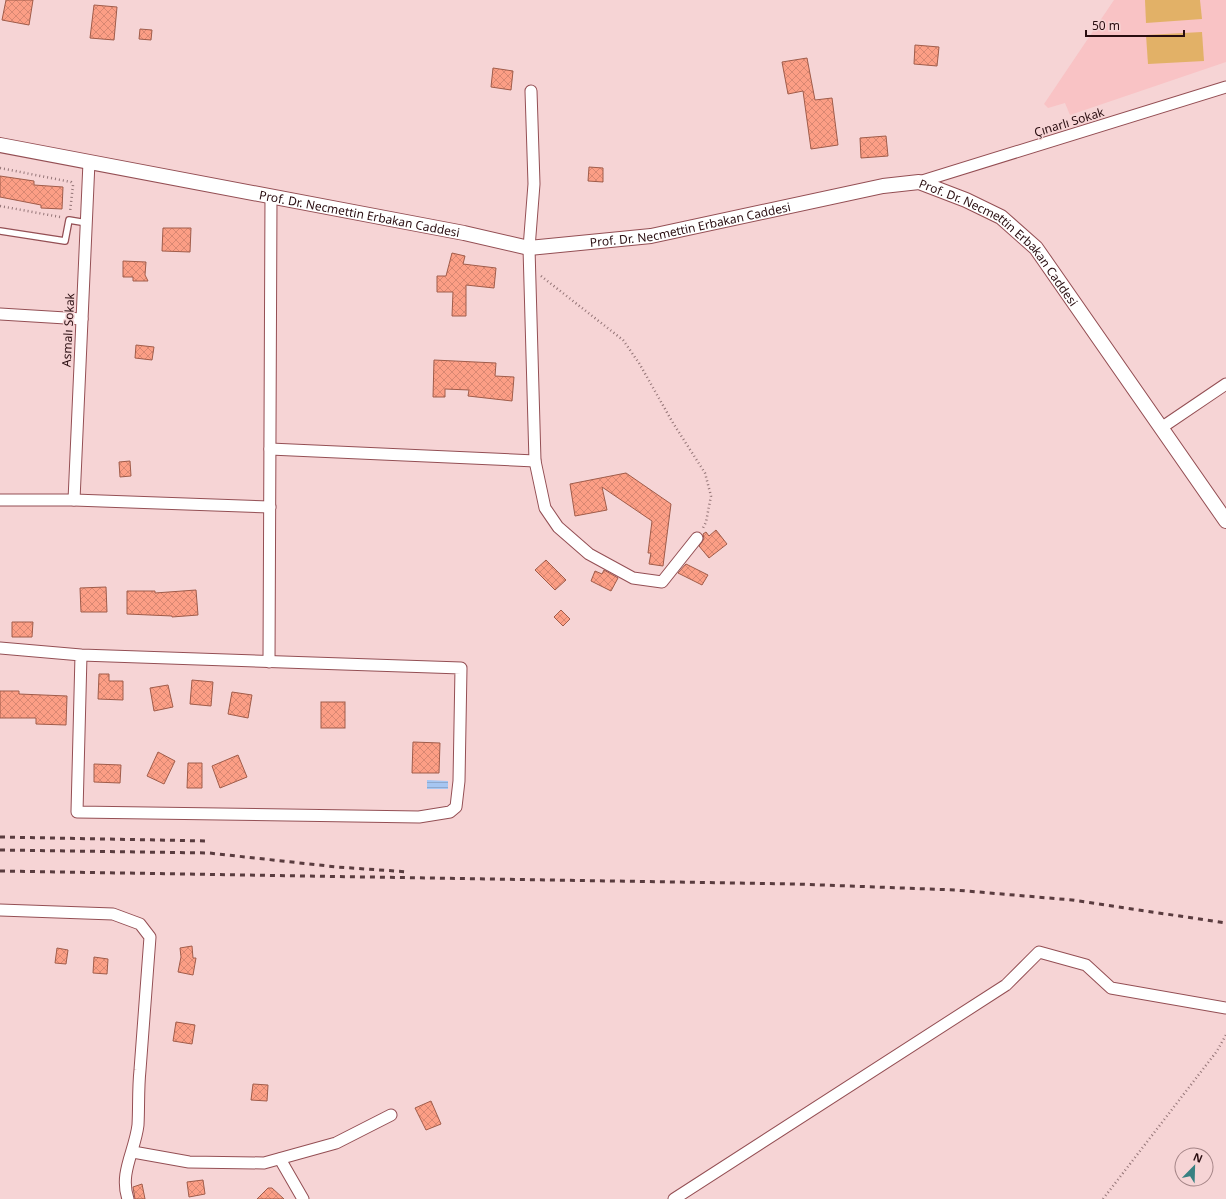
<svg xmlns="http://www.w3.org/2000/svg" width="1226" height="1199" viewBox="0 0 1226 1199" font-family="'Noto Sans',sans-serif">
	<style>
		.built { fill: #f9c3c5 }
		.pitch { fill: #e2b167 }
		.water { fill: url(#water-rules) }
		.building { fill: url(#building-cross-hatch); stroke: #a05c4a }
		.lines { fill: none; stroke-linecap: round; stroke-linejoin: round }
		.service-casing { stroke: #944f54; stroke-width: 8 }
		.minor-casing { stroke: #944f54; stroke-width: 13 }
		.tertiary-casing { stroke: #944f54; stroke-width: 16 }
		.path { stroke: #947577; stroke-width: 2.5; stroke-dasharray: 1 3; stroke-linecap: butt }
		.service { stroke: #fff; stroke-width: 5.5 }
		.minor { stroke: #fff; stroke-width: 11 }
		.tertiary { stroke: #fff; stroke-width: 14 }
		.rail { stroke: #5a3c3f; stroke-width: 3; stroke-dasharray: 5 5; stroke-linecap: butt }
		.labels { text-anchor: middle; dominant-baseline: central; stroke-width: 3; stroke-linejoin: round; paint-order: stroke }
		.street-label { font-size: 12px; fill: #290d10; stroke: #f6d4d5 }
	</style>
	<defs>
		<pattern id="water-rules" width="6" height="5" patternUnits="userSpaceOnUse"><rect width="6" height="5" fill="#a6c6f2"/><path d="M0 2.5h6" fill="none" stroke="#8fa9ce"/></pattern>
		<pattern id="building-cross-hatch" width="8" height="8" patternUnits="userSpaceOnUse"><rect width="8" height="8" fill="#fc9e85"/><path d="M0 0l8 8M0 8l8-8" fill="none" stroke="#d88772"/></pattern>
	</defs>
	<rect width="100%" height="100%" fill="#f6d4d5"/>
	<!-- built -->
	<polygon class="built" points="1114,0 1226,0 1226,62 1070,115 1065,103 1048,108 1044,104"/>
	<!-- pitch -->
	<g class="pitch">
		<polygon points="1145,0 1200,0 1202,19 1146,23"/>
		<polygon points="1202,32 1204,61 1148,64 1146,35"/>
	</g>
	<!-- water -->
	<polygon class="water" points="427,780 448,781 448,789 427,789"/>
	<!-- building -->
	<g class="building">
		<polygon points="6,0 33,0 29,25 2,20"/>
		<polygon points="94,5 117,7 114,40 90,38"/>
		<polygon points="140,29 152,30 151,40 139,39"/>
		<polygon points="915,45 939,47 937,66 914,64"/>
		<polygon points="807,58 815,100 832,98 838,145 811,149 803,91 788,94 782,62"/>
		<polygon points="493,68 513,71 511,90 491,87"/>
		<polygon points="886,136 888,156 861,158 860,138"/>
		<polygon points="589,167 603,168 603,182 588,181"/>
		<polygon points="0,176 34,181 34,185 63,187 62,209 41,208 41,205 0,197"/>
		<polygon points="163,228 191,228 190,252 162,251"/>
		<polygon points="452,253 465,256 463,264 496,268 494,288 466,285 466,316 452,316 453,292 437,292 437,276 446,276"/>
		<polygon points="123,261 146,262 145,275 148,281 133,281 133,277 123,277"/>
		<polygon points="136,345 154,347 152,360 135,358"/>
		<polygon points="434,360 496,363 495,376 514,377 512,401 468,396 469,390 445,389 445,397 433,397"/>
		<polygon points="130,461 131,476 120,477 119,462"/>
		<polygon points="626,473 671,504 663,566 649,564 651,553 648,553 652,521 602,487 607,510 575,516 570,484"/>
		<polygon points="716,530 727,544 709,558 699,546 704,539 703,534 706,532 709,536"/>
		<polygon points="546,560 566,580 555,590 535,570"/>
		<polygon points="686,564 708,575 702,585 678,573"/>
		<polygon points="604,570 618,578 611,591 591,581 595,571 602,574"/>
		<polygon points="106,587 107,612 81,612 80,588"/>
		<polygon points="196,590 198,615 172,617 172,616 127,614 127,591 155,591 155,593"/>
		<polygon points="561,610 570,619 563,626 554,617"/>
		<polygon points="12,622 33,622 32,637 12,637"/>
		<polygon points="99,674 109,674 109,681 123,681 123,700 98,699"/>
		<polygon points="192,680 213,682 211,706 190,704"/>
		<polygon points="168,685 173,707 154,711 150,688"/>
		<polygon points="0,691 19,691 19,694 67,696 66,725 36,724 36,718 0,718"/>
		<polygon points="232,692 252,695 248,718 228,714"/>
		<rect x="321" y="702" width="24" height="26"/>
		<polygon points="413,742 440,743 439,773 412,773"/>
		<polygon points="158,752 175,761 164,784 147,776"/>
		<polygon points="238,755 247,777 220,788 212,766"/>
		<polygon points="188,763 202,763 202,788 187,788"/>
		<polygon points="94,764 121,765 120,783 94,782"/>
		<polygon points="192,946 193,958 196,958 193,975 178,972 181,957 180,948"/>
		<polygon points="57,948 68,950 66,964 55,963"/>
		<polygon points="94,957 108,959 107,974 93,973"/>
		<polygon points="176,1022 195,1025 192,1044 173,1041"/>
		<polygon points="253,1084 268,1085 267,1101 251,1100"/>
		<polygon points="431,1101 441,1124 426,1130 415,1108"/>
		<polygon points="203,1180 205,1194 189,1197 187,1182"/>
		<polygon points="142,1184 145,1199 135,1199 133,1187"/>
		<polygon points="268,1188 272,1188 284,1199 257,1199"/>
	</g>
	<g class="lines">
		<!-- service casing -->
		<g class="service-casing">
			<polyline id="service" points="0,231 65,241 69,220 87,223"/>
		</g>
		<!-- minor casing -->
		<g class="minor-casing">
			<g id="minor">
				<polyline points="531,91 534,184 529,248 535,461 545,508 558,527 589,554 633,578 662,582 697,538"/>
				<polyline points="919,182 1226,87"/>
				<polyline points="0,314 82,319"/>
				<polyline points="1161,428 1226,384"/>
				<polyline points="270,449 535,461"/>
				<polyline points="0,500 74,500 270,507"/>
				<polyline points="74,500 89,162"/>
				<polyline points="0,648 81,655 77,812 419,817 450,812 456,807 459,781 461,668 81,655"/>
				<polyline points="269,662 271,197"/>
				<path d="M0,910L113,914L140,924L150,937C147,981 143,1026 140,1070C138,1089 139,1107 138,1125C135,1151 119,1173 128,1199"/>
				<polyline points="133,1152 189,1162 264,1163 336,1143 391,1115"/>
				<polyline points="280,1159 303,1199"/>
				<polyline points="674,1199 1006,985 1039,952 1086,965 1111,988 1226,1008"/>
			</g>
		</g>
		<!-- tertiary casing -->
		<g class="tertiary-casing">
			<g id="tertiary">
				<path id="s1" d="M0,145L464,233L529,248L651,236L883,186L919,182L966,200L1001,217L1036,248L1226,521"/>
			</g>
		</g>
		<!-- path -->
		<g class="path">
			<polyline points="0,168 71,182 73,185 70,212"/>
			<polyline points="0,206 60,217"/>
			<polyline points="541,276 623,340 639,363 673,423 705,473 711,496 706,522 703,528"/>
			<polyline points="1103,1199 1217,1051 1226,1035"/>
		</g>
		<!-- service -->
		<use href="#service" class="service"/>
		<!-- minor -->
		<use href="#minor" class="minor"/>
		<!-- tertiary -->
		<use href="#tertiary" class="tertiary"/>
		<!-- rail -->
		<g class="rail">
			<polyline points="0,837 209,841"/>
			<polyline points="0,850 209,853 337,867 409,872"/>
			<polyline points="0,871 796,884 955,890 1072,900 1226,923"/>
		</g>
	</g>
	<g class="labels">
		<!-- street labels -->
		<g class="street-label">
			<text transform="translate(1069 122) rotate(-17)">Çınarlı Sokak</text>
			<text stroke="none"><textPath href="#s1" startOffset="366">Prof. Dr. Necmettin Erbakan Caddesi</textPath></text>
			<text stroke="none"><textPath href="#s1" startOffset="702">Prof. Dr. Necmettin Erbakan Caddesi</textPath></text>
			<text stroke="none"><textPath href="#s1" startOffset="1038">Prof. Dr. Necmettin Erbakan Caddesi</textPath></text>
			<text transform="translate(68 330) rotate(-87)">Asmalı Sokak</text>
		</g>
	</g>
	<!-- north arrow -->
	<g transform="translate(1194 1167) rotate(23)"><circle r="19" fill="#f6d4d5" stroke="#a48486"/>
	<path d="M0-3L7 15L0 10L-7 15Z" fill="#388182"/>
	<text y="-6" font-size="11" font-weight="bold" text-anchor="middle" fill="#290d10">N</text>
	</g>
	<!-- scale -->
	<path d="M1086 30v6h98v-6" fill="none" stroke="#290d10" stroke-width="2"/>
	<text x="1092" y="30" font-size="12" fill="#290d10" stroke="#f6d4d5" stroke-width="3" paint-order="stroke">50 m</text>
</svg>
